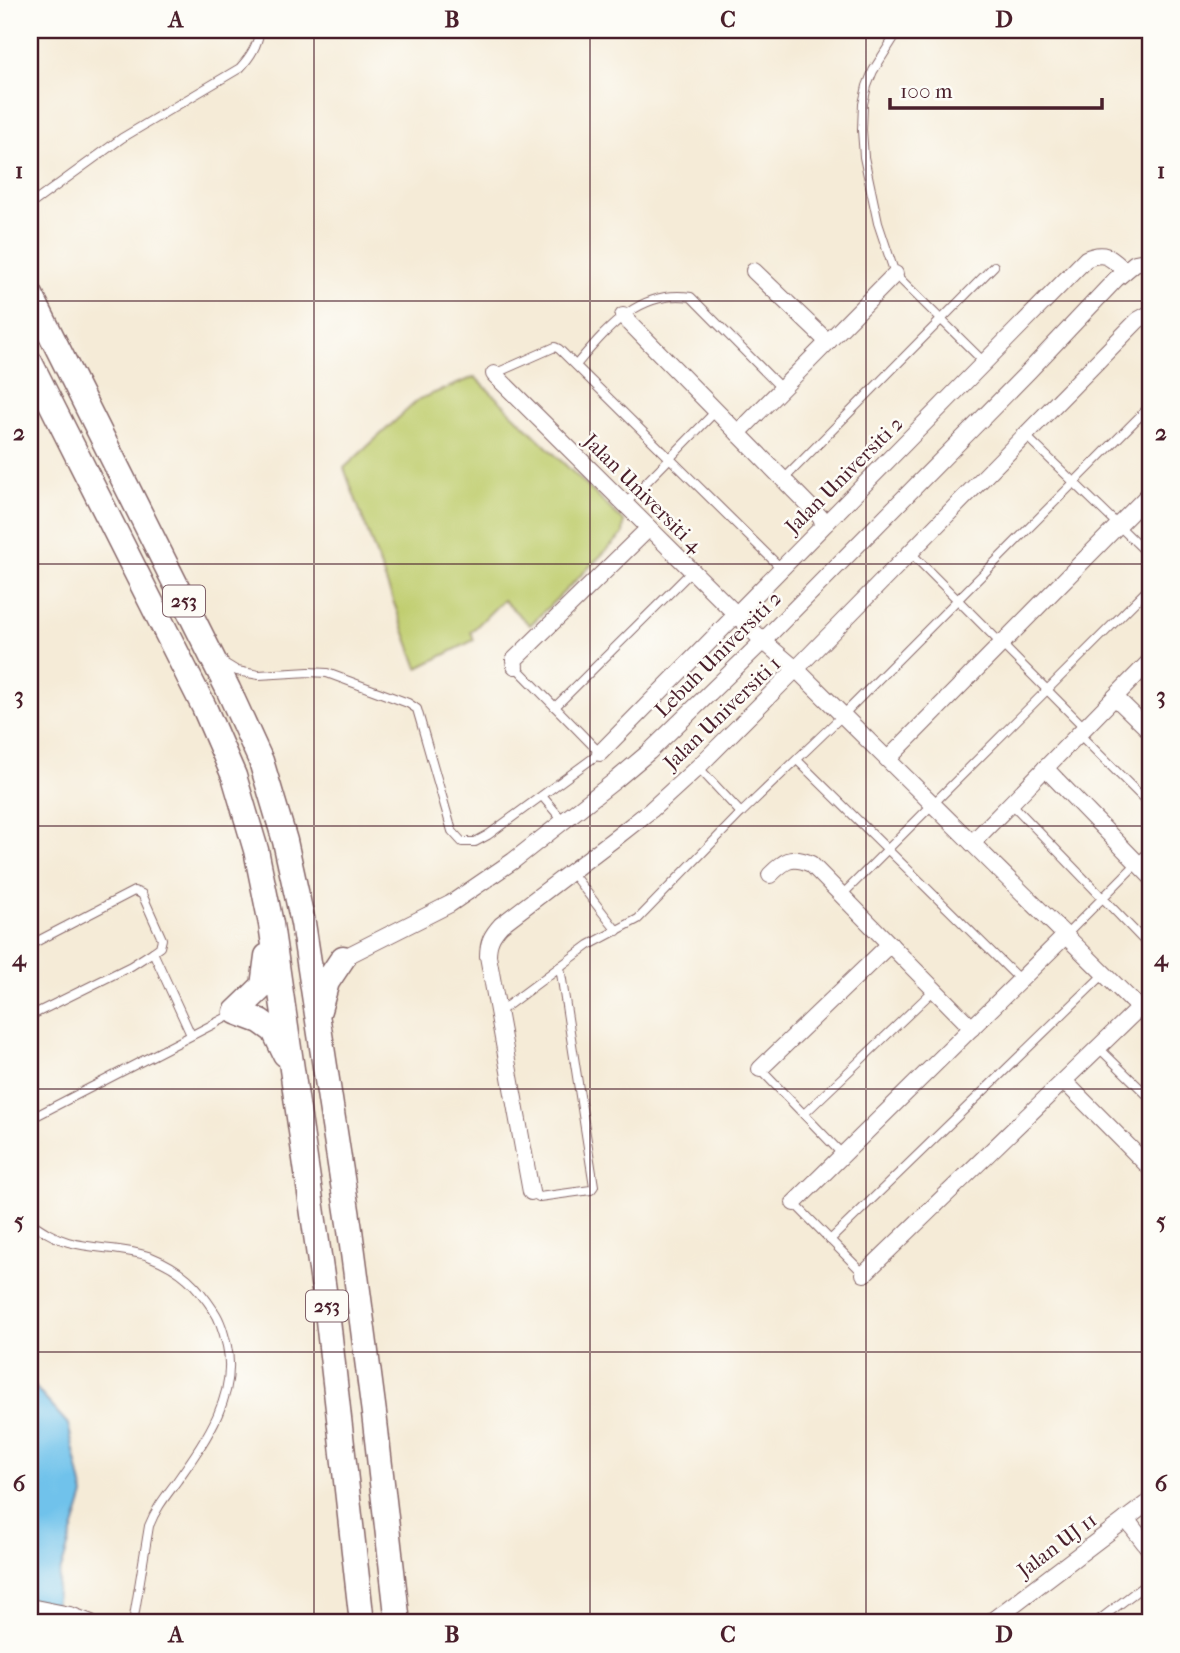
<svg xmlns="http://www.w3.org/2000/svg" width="1180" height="1653" viewBox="0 0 1180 1653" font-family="'IM FELL French Canon',serif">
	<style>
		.green { fill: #c0cd6e; stroke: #85764c; stroke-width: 2 }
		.water { fill: #6fc2eb; stroke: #5c708b; stroke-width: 2 }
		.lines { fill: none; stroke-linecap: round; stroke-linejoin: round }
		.lane-casing { stroke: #866667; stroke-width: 10 }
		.street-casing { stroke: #866667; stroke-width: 18 }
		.primary-casing { stroke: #866667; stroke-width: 27 }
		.lane { stroke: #fff; stroke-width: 8 }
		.street { stroke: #fff; stroke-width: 16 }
		.primary { stroke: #fff; stroke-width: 24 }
		.grid { fill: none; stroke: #4a1f2b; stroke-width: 2; stroke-opacity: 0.55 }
		.labels { text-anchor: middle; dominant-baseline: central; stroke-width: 5; stroke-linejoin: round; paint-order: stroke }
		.shield { fill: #fdfcf7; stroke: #806168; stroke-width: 2 }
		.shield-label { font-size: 19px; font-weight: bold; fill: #4a1f2b }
		.street-label { font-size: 21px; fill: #4a1f2b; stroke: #fdfcf7 }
		.neatline { fill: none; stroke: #4a1f2b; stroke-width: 2.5 }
		.grid-label { font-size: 23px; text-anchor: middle; font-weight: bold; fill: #4a1f2b }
	</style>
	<rect width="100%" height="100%" fill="#fdfcf7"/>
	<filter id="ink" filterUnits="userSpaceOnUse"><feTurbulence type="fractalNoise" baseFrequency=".0143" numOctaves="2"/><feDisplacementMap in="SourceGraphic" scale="14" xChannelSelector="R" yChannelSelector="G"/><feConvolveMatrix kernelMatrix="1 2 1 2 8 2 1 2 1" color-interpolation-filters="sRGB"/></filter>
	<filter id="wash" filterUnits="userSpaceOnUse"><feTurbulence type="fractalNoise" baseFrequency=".00686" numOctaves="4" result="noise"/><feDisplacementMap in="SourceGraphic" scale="28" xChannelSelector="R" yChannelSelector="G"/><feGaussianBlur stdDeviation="1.57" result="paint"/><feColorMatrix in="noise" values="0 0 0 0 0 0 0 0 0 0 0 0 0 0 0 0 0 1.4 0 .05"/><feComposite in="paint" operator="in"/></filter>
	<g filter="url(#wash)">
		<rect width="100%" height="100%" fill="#f5ebd7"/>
		<!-- green -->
		<polygon class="green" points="475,377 624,522 623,534 530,625 503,600 471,632 474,640 418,668 344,468 419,399"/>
		<!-- water -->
		<polygon class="water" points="30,1382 68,1424 84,1495 59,1576 53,1623 30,1623"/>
	</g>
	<g filter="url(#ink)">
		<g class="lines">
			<!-- lane casing -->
			<g class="lane-casing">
				<g id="lane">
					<polyline points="896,30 895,36 873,71 867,86 863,104 862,130 864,157 878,223 895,274 984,362"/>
					<path d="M30,205L122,138L240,68C251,56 257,46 260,30"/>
					<path d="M576,365C607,329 639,289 691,297L782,389"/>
					<polyline points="494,374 555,347 559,349 781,568"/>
					<polyline points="1025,435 1150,556"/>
					<polyline points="783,480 994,266"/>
					<polyline points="625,504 716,411"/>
					<polyline points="911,553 1085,728"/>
					<polyline points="224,663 237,671 259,675 309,672 327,673 408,703 417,709 452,831 462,842 475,842 488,835 600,753 515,666"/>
					<polyline points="555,707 692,571"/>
					<polyline points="1079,734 1150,805"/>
					<polyline points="797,760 1020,980"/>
					<polyline points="698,767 741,813"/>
					<polyline points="542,796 564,822"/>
					<polyline points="1011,803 1150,947"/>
					<polyline points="571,872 617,931"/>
					<polyline points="842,895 1150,587"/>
					<polyline points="1065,936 1150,850"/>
					<polyline points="30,945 134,891 142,894 162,939 160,947 153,952"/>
					<polyline points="499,1012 589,945 638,919 741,813 843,715 1150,406"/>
					<polyline points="30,1016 131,966 153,952 191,1035"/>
					<polyline points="1099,1048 1150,1098"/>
					<polyline points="760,1069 843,1155"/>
					<polyline points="804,1114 934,990"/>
					<polyline points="30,1119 235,1013"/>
					<polyline points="531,1192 539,1197 591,1190 594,1186 560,967"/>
					<polyline points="794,1203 864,1274"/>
					<path d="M30,1222C42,1230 54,1238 68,1242C95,1250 124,1247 151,1257C181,1269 197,1285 214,1311C221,1321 224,1334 227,1346C238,1396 205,1441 177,1481C166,1496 156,1508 149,1526L133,1623"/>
					<polyline points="830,1240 1104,974"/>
					<polyline points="1095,1623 1150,1581"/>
				</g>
			</g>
			<!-- street casing -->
			<g class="street-casing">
				<g id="street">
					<polyline points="754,271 828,342"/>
					<polyline points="623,316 826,523"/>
					<polyline points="494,374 763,641 796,669 1150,1019"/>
					<polyline points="738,433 895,274"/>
					<polyline points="515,666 514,660 649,528"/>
					<polyline points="1115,697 1150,731"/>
					<path d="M600,753L1086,259C1105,250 1111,258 1125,271"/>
					<polyline points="888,759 1150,493"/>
					<polyline points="1045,768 1150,876"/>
					<polyline points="972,843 1150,661"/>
					<path d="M770,875C784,861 791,855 811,864L972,1028"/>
					<polyline points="337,961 450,904 513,861 617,779 649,752 763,641 1029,371 1116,279 1135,263 1150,260"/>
					<polyline points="760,1069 890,944"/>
					<polyline points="1064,1081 1150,1168"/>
					<path d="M531,1192L488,956C488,942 492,935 501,925L618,836L651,810L698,767L796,669L1138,320L1147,315L1150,316"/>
					<polyline points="794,1203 1065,936"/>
					<polyline points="864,1274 1139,1008"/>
					<polyline points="1126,1519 1150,1550"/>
					<polyline points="30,1607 70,1615 91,1623"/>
					<polyline points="989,1623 1150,1501"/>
				</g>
			</g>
			<!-- primary casing -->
			<g class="primary-casing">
				<g id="primary">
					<polyline points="30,293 228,689 261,761 285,841 303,923 350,1230 374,1413 398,1623"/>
					<polyline points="30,362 204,707 234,776 256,850 271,924 327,1311 362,1623"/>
					<polyline points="267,956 263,986 236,1012 260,1021 274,1031 285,1054"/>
					<polyline points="319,1010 327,982 343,958"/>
				</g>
			</g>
			<!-- lane -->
			<use href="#lane" class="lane"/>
			<!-- street -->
			<use href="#street" class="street"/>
			<!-- primary -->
			<use href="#primary" class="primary"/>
		</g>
	</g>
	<!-- grid -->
	<path class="grid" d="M314,30V1623M590,30V1623M866,30V1623M30,301H1150M30,564H1150M30,826H1150M30,1089H1150M30,1352H1150"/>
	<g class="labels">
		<!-- shield labels -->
		<g class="shield">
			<rect x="163" y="585.5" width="42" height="31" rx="5"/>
			<rect x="306" y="1290.5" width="42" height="31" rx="5"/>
		</g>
		<g class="shield-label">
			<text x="184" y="601">253</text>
			<text x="327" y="1306">253</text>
		</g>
		<!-- street labels -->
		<g class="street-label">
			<text transform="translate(844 475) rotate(-45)">Jalan Universiti 2</text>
			<text transform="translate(643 493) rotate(45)">Jalan Universiti 4</text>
			<text transform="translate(718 654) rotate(-45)">Lebuh Universiti 2</text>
			<text transform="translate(722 713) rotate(-44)">Jalan Universiti 1</text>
			<text transform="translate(1057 1545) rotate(-37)">Jalan UJ 11</text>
		</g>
	</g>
	<!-- margin -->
	<rect width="1180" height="1653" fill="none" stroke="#fdfcf7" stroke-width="77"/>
	<!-- scale -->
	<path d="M890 98v10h212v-10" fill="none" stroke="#4a1f2b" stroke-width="3.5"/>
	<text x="900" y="98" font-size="21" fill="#4a1f2b" stroke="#fdfcf7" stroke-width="5" paint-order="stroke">100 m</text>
	<rect x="38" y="38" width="1104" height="1576" class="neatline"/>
	<g class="grid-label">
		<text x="176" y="27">A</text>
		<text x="452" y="27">B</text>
		<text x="728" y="27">C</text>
		<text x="1004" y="27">D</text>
		<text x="19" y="178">1</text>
		<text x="1161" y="178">1</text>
		<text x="19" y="440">2</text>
		<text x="1161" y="440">2</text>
		<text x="19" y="703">3</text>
		<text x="1161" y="703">3</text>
		<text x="19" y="966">4</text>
		<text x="1161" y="966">4</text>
		<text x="19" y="1228">5</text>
		<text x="1161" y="1228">5</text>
		<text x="19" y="1491">6</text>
		<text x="1161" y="1491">6</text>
		<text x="176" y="1642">A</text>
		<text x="452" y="1642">B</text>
		<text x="728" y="1642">C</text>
		<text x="1004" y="1642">D</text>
	</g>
</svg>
